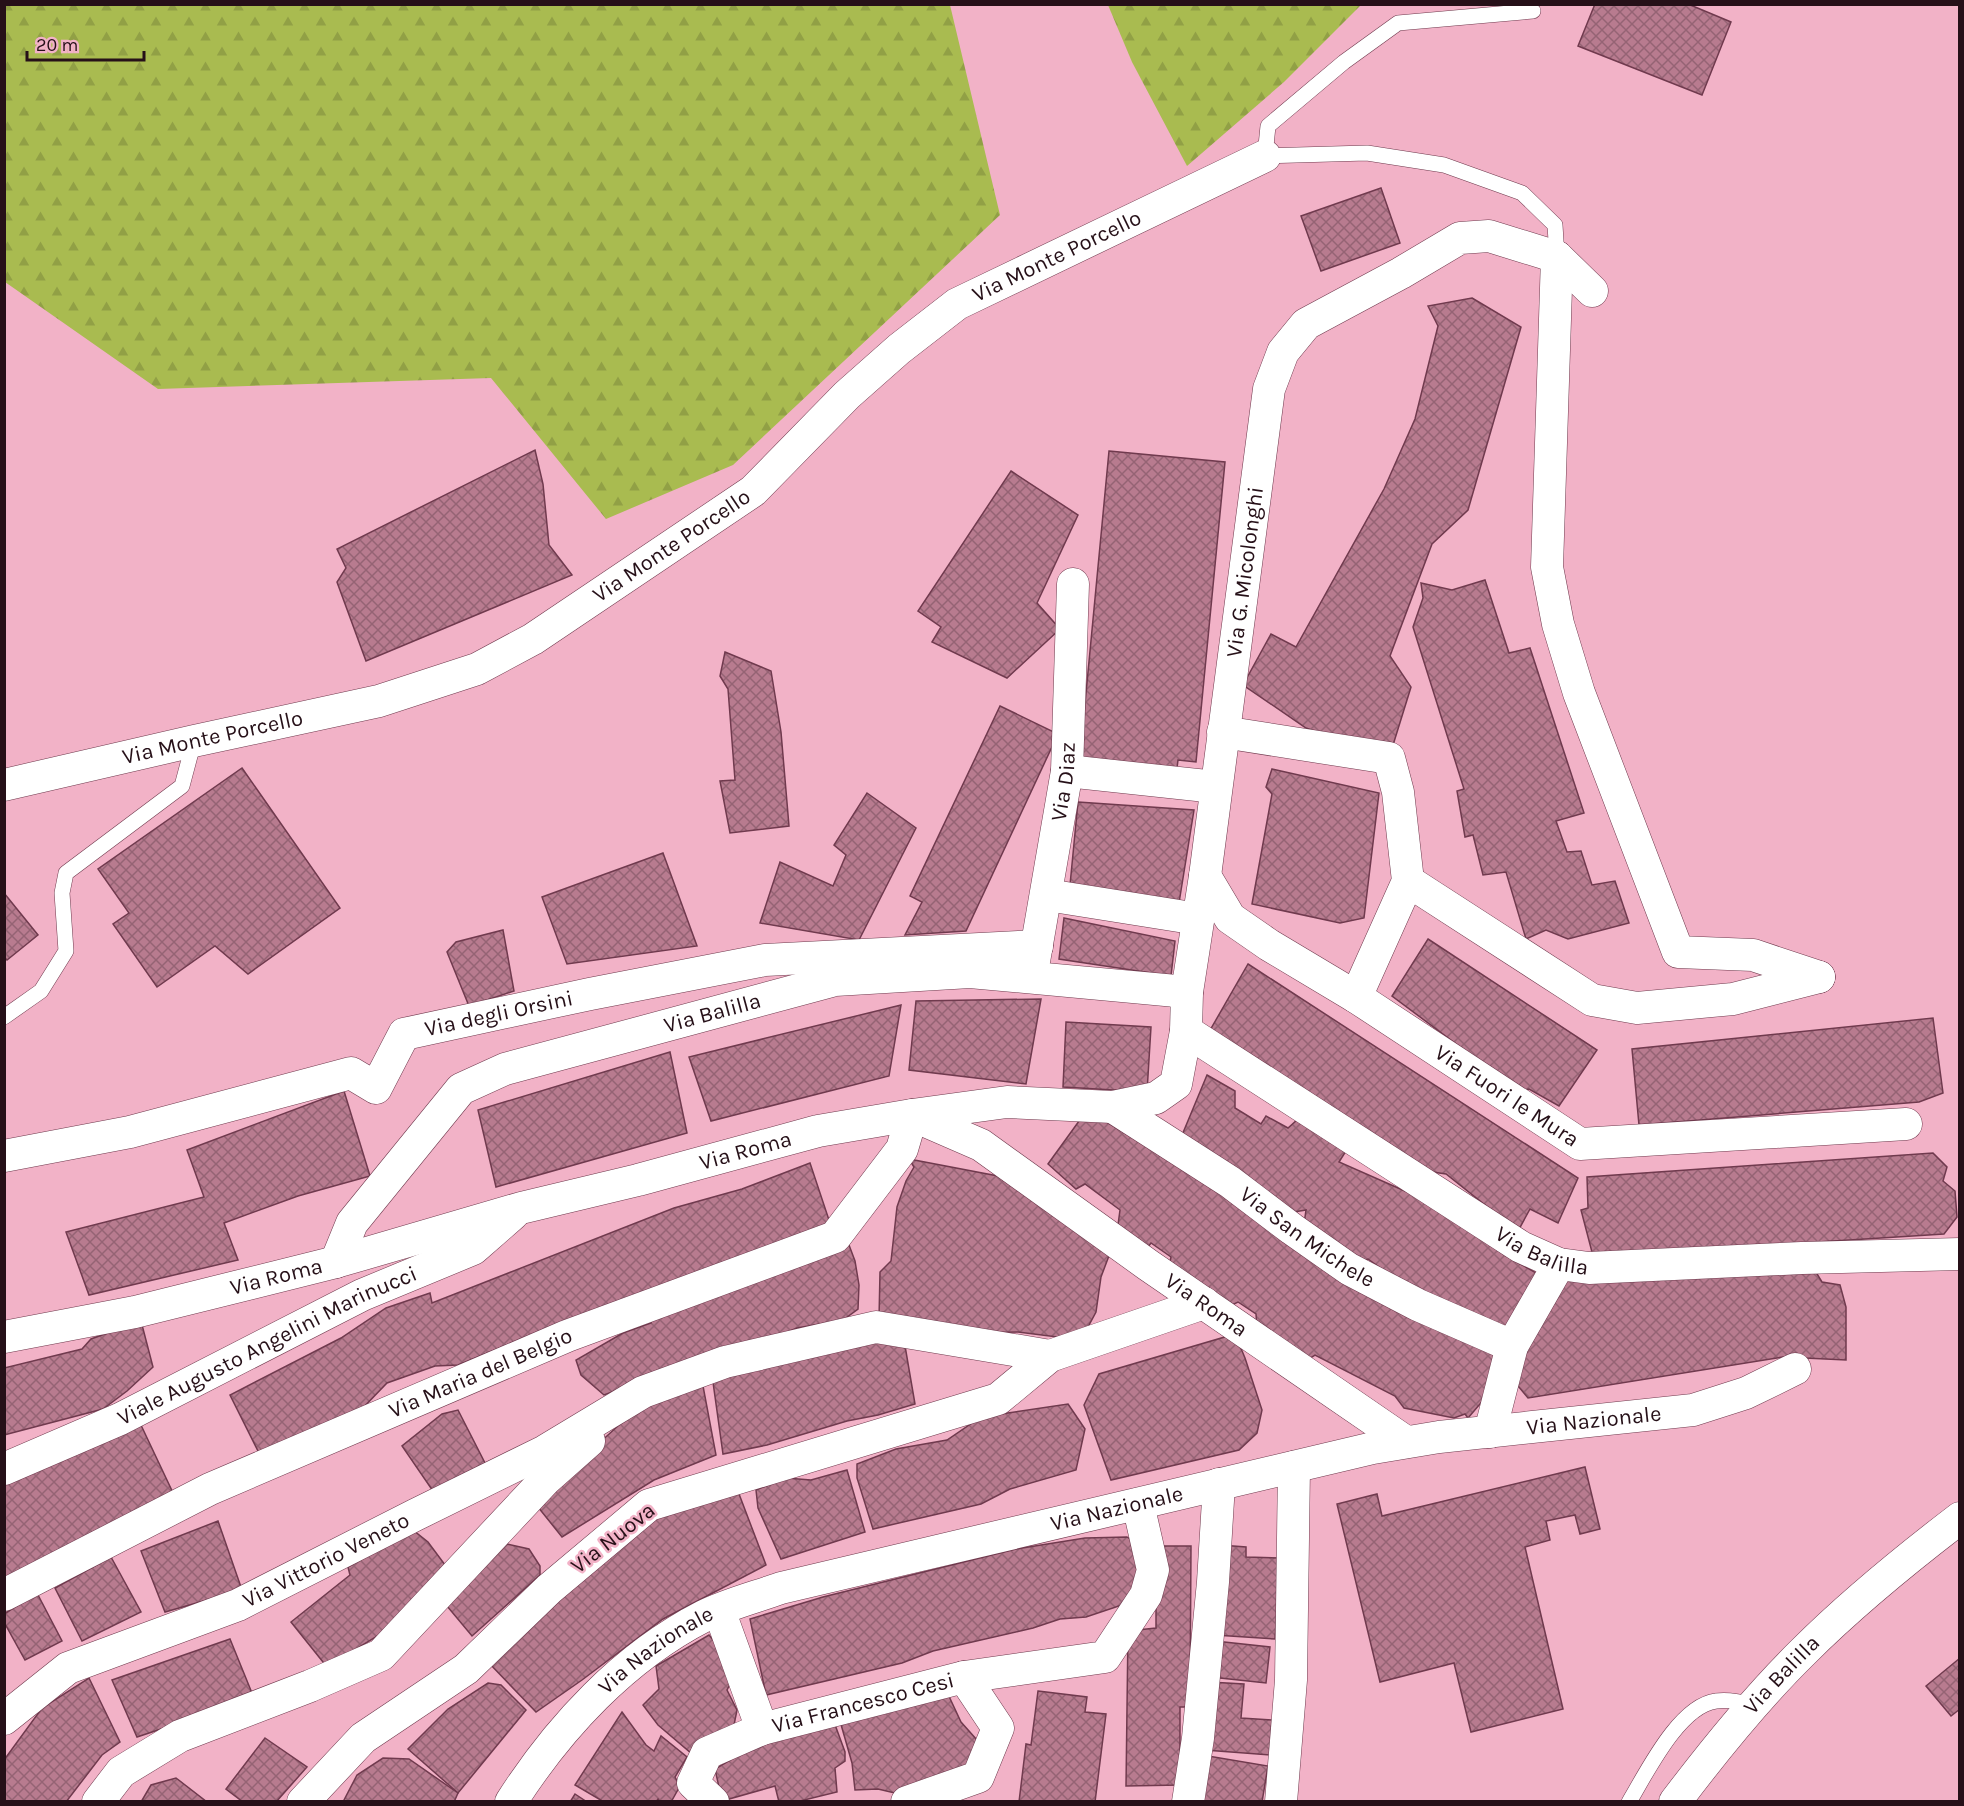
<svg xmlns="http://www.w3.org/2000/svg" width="1964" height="1806" viewBox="0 0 1964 1806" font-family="Karla,sans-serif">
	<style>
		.forest { fill: url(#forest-firs) }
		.building { fill: url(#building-cross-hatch); stroke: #703a4e; stroke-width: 1.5 }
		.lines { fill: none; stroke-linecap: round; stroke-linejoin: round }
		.service-casing { stroke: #6f394d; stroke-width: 16 }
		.minor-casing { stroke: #6f394d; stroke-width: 33 }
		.service { stroke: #fff; stroke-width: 15 }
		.minor { stroke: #fff; stroke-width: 32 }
		.labels { text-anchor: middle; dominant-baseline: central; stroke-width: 5; stroke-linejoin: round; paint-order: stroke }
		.street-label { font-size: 22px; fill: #261018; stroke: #f2b2c7 }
	</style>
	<defs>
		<pattern id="forest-firs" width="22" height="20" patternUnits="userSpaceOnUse" patternTransform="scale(1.5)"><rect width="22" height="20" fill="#a9bb50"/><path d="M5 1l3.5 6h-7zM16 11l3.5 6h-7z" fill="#91a045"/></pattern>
		<pattern id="building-cross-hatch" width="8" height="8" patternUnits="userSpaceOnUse" patternTransform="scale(1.5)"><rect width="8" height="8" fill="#b87b8f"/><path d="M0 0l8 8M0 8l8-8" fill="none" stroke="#956374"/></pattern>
	</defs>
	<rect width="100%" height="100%" fill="#f2b2c7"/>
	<!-- forest -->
	<g class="forest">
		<polygon points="5,4 950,5 1000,215 733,465 606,519 491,378 158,389 5,282"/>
		<polygon points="1108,5 1361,5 1284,82 1187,166 1132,62"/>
	</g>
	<!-- building -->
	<g class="building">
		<polygon points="1595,4 1688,4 1731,22 1702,95 1578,46"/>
		<polygon points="1381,188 1400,243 1321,271 1301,216"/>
		<polygon points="1472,298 1521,327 1468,510 1432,544 1390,656 1411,687 1389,758 1306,728 1243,685 1271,634 1296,647 1384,489 1415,419 1438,326 1428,306"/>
		<polygon points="535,450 543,484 549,545 572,575 366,661 337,582 346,568 337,549"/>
		<polygon points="1109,451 1225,462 1196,762 1178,760 1176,776 1079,767"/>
		<polygon points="1011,471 1078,515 1037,603 1060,629 1007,678 932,642 941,627 918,611"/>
		<polygon points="1485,580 1509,653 1530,648 1584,813 1556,821 1567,852 1581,851 1592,885 1615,881 1629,923 1568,939 1546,930 1526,939 1506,872 1483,875 1473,835 1465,837 1457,791 1464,789 1413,627 1423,598 1421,583 1452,590"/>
		<polygon points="725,652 771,671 781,732 789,826 730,833 720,781 735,780 728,689 720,676"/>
		<polygon points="1000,706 1058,734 966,931 905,935 922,902 910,896"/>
		<polygon points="242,768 340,908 248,974 215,946 157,987 113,924 129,913 98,869"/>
		<polygon points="1272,769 1379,793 1364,918 1340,923 1252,904 1272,794 1266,787"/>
		<polygon points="867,793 916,828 859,940 760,923 780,862 833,886 846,855 834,845"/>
		<polygon points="1078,802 1194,810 1179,903 1070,885"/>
		<polygon points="663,853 697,946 567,964 542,897"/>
		<polygon points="4,893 38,935 7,960 4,957"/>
		<polygon points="1064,918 1175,941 1171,976 1059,959"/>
		<polygon points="503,930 514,991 469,1006 447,952 456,942"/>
		<polygon points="1428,939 1597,1050 1559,1106 1529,1089 1519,1091 1392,996"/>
		<polygon points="1248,964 1578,1178 1558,1223 1530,1209 1518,1231 1446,1174 1426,1171 1209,1032"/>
		<polygon points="1041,999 1026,1084 909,1070 916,1001"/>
		<polygon points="901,1005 889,1076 711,1121 689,1057"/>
		<polygon points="1933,1018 1943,1093 1919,1102 1639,1125 1632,1049"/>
		<polygon points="1066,1022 1151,1027 1147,1092 1063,1087"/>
		<polygon points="670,1052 687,1133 496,1187 478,1110"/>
		<polygon points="1207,1075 1235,1091 1235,1108 1261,1124 1266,1116 1288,1128 1297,1120 1346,1151 1339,1162 1423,1199 1506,1256 1538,1274 1507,1339 1415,1293 1368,1259 1358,1263 1303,1231 1306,1210 1294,1212 1180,1140"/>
		<polygon points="344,1091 370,1176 298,1196 224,1223 238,1260 89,1295 66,1232 204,1197 187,1150"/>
		<polygon points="1087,1110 1260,1215 1505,1349 1492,1390 1468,1418 1465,1414 1454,1418 1404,1408 1395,1396 1315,1355 1304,1362 1257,1327 1256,1314 1238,1302 1232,1305 1169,1267 1171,1257 1151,1243 1148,1247 1118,1225 1120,1210 1085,1184 1076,1189 1048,1164"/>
		<polygon points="1933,1153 1947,1167 1943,1181 1955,1191 1957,1217 1944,1234 1593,1256 1581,1210 1588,1208 1587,1177"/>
		<polygon points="909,1159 998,1176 1110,1253 1101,1277 1096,1312 1081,1340 1018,1332 971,1333 879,1319 880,1272 891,1261 897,1207 906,1181 914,1167"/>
		<polygon points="810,1163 830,1223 548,1328 458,1365 435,1366 387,1383 355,1416 260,1455 230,1395 341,1338 386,1308 430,1293 432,1303 674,1208 742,1189"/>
		<polygon points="843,1242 849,1245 855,1261 859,1285 858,1309 843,1320 797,1328 738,1352 639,1382 604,1395 581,1375 576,1360 623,1333 651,1323 652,1316"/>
		<polygon points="1814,1269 1822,1282 1840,1285 1846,1307 1846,1360 1783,1357 1528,1398 1513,1380 1557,1281"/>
		<polygon points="141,1321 153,1367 127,1391 103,1409 4,1435 4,1368 82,1349 91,1339"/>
		<polygon points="1235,1334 1245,1358 1262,1410 1257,1433 1239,1450 1111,1480 1084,1405 1099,1374"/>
		<polygon points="887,1337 904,1340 915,1404 878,1415 847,1421 767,1445 723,1454 712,1375"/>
		<polygon points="703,1386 716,1455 654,1480 562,1537 534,1502 619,1425 663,1395"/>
		<polygon points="1068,1404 1085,1429 1076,1470 1010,1489 981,1504 873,1529 857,1478 857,1464 896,1449 947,1440 981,1417"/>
		<polygon points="458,1410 486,1465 435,1494 402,1446 442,1414"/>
		<polygon points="140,1423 174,1495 4,1585 4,1485"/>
		<polygon points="1585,1467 1600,1529 1580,1534 1575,1515 1546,1521 1550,1540 1525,1547 1563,1709 1471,1732 1454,1663 1380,1682 1337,1504 1377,1494 1382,1516"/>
		<polygon points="847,1470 865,1532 781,1559 758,1508 756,1490 786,1478 811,1480"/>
		<polygon points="736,1486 766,1565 663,1619 582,1680 536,1712 489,1663 652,1512"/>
		<polygon points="218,1521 242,1590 165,1612 141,1551"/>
		<polygon points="413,1530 428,1542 451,1573 405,1619 327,1667 291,1622 350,1575 348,1567"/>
		<polygon points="1127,1537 1136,1543 1139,1574 1128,1603 1086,1617 1060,1619 1033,1628 933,1651 902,1663 766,1695 750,1619 823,1597 1016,1549 1085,1538"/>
		<polygon points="507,1544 529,1549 540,1566 540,1575 472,1636 447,1606 483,1566"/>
		<polygon points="1220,1545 1246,1547 1246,1557 1280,1558 1275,1639 1215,1635"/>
		<polygon points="1156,1546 1191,1546 1190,1707 1180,1707 1180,1785 1126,1786 1128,1631 1156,1628"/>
		<polygon points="111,1557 141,1612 82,1641 55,1588"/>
		<polygon points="37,1593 62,1641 25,1660 4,1622 4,1614"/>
		<polygon points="709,1635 723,1652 732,1681 727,1690 737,1710 733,1730 691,1753 658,1725 643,1705 659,1689 656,1666"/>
		<polygon points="230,1639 254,1698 137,1737 112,1680"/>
		<polygon points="1215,1641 1270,1647 1266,1683 1211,1677"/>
		<polygon points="1960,1658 1960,1709 1951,1716 1926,1686"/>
		<polygon points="89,1678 120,1742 102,1755 66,1802 4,1802 4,1760 42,1708"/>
		<polygon points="1209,1682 1244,1684 1241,1718 1272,1720 1270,1755 1205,1750"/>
		<polygon points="488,1683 501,1685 526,1710 458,1793 408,1749 448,1709"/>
		<polygon points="1038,1691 1087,1697 1085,1712 1106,1714 1095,1802 1019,1802 1026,1744 1031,1745"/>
		<polygon points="947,1692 961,1722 977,1740 968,1770 899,1794 878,1789 855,1790 852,1763 840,1721"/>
		<polygon points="622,1712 646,1745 654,1751 661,1736 687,1757 675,1777 680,1786 671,1802 660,1802 658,1799 656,1802 604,1802 575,1785"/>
		<polygon points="834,1722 845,1752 845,1761 835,1768 837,1792 796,1802 779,1802 775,1786 722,1801 715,1769 742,1753 783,1736"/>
		<polygon points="265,1738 307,1767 276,1802 243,1802 226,1789"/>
		<polygon points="1202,1755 1268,1766 1262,1802 1194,1802"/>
		<polygon points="383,1758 409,1759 458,1793 454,1802 343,1802 357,1775"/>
		<polygon points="176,1778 207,1802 141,1802 151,1785"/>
		<polygon points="575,1794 587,1802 570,1802"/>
	</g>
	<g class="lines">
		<!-- service casing -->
		<g class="service-casing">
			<g id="service">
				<polyline points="1533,11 1398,23 1344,62 1268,126 1265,156 1367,153 1444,165 1522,193 1555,225 1557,257"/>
				<polyline points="4,1017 41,991 66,951 62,893 66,873 182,786 194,741"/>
				<path d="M1629,1802C1647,1772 1679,1706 1716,1701C1728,1699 1742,1702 1754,1705"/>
			</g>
		</g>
		<!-- minor casing -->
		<g class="minor-casing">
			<g id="minor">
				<polyline points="1557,257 1547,567 1558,624 1579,693 1678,952 1753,955 1819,977"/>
				<polyline points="1223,732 1389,758 1398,792 1408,881 1356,997"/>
				<polyline points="1067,771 1216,787"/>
				<path id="s1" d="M4,785L194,741L379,701L477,669L533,639L753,491L847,395L899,349L957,304L1265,156"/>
				<path id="s2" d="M1205,876L1230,918L1269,945L1356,997L1580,1144L1906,1124"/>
				<polyline points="1408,881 1592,1000 1637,1008 1733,999 1819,977"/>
				<polyline points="1047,895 1198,919"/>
				<path id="s3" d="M1033,967L1067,771L1073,584"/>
				<path id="s4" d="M1186,1031L1521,1247L1559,1264L1589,1268L1802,1258L1960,1254"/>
				<path id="s5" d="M1113,1107L1230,1182L1292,1229L1349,1269L1418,1305L1512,1346"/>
				<path id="s6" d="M4,1156L130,1132L351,1073L376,1088L404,1034L590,994L765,960L1037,946"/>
				<path id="s7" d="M336,1262L352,1223L461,1089L505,1069L835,980L970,972L1187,992"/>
				<path id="s8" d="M4,1337L135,1312L336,1262L521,1208L638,1180L818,1131L912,1115L981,1145L1148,1265L1406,1442"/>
				<polyline points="1490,1432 1512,1346 1559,1264"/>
				<path id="s9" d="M4,1469L120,1419L362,1295L473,1249L513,1214"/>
				<path id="s10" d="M4,1595L210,1489L567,1336L835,1237L902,1149L912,1115L1007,1102L1113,1107L1156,1098L1176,1084L1186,1031L1187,992L1205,876L1269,389L1283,352L1306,324L1401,273L1460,238L1489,236L1557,257L1592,291"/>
				<path id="s11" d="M719,1610L762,1729L964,1677L1105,1657L1146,1595L1153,1570L1138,1504"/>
				<path id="s12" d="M4,1719L68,1668L238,1605L415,1515L545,1451L643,1392L725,1362L876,1327L1050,1356"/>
				<polyline points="98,1802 121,1772 180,1736 310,1686 381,1655 545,1480 589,1441"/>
				<polyline points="303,1802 363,1738 466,1669 549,1589 649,1505 998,1399 1050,1356 1204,1303"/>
				<path id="s13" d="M511,1802C559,1727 624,1657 704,1616C728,1604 756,1597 781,1588L1373,1448L1439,1437L1693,1410L1746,1393L1795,1369"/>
				<polyline points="713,1802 693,1783 707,1753 762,1729"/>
				<polyline points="907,1802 978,1777 998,1728 964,1677"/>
				<polyline points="1188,1802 1198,1738 1213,1582 1219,1484"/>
				<polyline points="1281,1802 1291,1680 1294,1467"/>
				<path id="s14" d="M1675,1802C1715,1749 1756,1698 1803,1652C1852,1603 1905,1560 1960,1518"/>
			</g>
		</g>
		<!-- service -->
		<use href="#service" class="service"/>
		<!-- minor -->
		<use href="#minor" class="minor"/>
	</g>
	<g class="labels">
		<!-- street labels -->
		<g class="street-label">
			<text stroke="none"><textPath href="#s1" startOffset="1204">Via Monte Porcello</textPath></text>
			<text stroke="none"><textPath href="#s1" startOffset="718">Via Monte Porcello</textPath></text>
			<text stroke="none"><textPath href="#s10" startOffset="1839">Via G. Micolonghi</textPath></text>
			<text stroke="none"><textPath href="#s1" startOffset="214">Via Monte Porcello</textPath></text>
			<text stroke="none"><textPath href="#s3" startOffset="188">Via Diaz</textPath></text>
			<text stroke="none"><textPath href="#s6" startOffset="544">Via degli Orsini</textPath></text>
			<text stroke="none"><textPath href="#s7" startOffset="478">Via Balilla</textPath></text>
			<text stroke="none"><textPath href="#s2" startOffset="378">Via Fuori le Mura</textPath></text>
			<text stroke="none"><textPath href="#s8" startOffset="765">Via Roma</textPath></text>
			<text stroke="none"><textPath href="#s5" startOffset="234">Via San Michele</textPath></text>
			<text stroke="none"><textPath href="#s4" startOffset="420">Via Balilla</textPath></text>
			<text stroke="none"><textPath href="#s8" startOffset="279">Via Roma</textPath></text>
			<text stroke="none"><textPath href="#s8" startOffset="1287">Via Roma</textPath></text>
			<text stroke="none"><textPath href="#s9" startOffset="291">Viale Augusto Angelini Marinucci</textPath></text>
			<text stroke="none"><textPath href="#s10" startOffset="526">Via Maria del Belgio</textPath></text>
			<text stroke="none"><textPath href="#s13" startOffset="1184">Via Nazionale</textPath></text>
			<text stroke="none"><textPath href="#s13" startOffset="698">Via Nazionale</textPath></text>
			<text transform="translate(613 1538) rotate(-38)">Via Nuova</text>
			<text stroke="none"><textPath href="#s12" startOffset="362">Via Vittorio Veneto</textPath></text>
			<text stroke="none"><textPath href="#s13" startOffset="212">Via Nazionale</textPath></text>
			<text stroke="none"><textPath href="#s14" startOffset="166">Via Balilla</textPath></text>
			<text stroke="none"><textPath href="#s11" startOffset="231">Via Francesco Cesi</textPath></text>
		</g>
	</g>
	<!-- border -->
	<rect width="1964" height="1806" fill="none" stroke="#261018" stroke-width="12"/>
	<!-- scale -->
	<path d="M27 51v9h117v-9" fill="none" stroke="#261018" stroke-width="3"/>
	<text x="36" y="51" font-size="18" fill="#261018" stroke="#f2b2c7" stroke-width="4.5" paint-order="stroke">20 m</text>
</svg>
